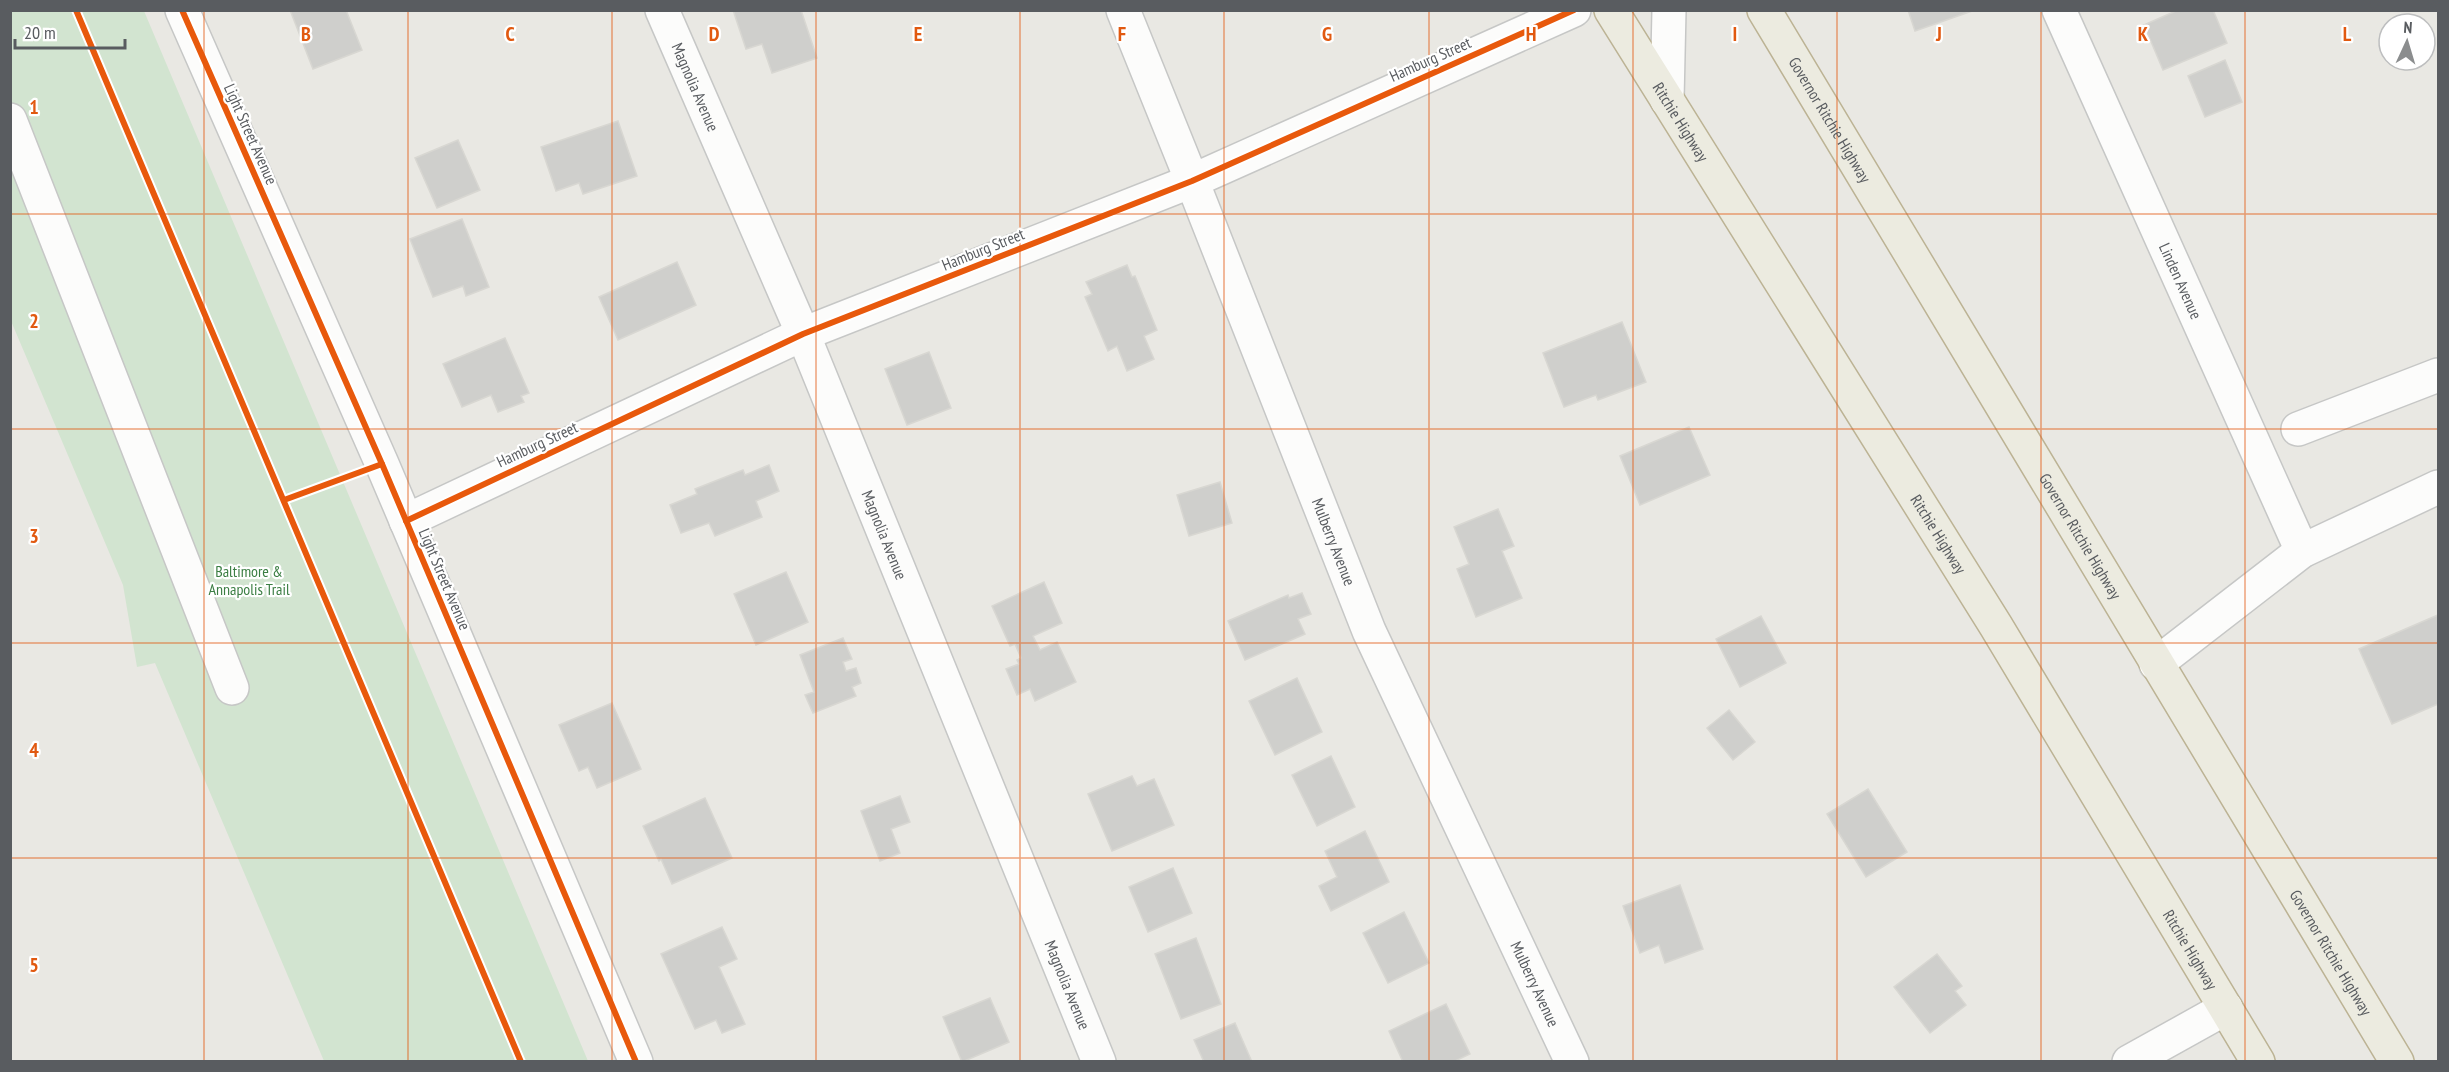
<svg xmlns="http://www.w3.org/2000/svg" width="2449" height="1072" font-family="'PT Sans Narrow',sans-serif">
	<rect width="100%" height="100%" fill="#e9e8e3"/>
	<polygon fill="#d2e4d0" points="10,11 144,11 588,1061 324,1061 155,663 137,667 123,585 11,321"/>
	<g fill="#cfcfcc" stroke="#d8d7d2" stroke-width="1.5">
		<polygon points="290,10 346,10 362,50 313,69"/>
		<polygon points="733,10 801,10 817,58 772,73 762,44 746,49"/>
		<polygon points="1908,10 1975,10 1915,31"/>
		<polygon points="2178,10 2213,10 2227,43 2163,70 2144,25"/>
		<polygon points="2225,60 2242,102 2205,117 2188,76"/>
		<polygon points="618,121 637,176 583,194 579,183 556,191 541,147"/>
		<polygon points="458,140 480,190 437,208 415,158"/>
		<polygon points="462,219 489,287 466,296 463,286 433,297 410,239"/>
		<polygon points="677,262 696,305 618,340 599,297"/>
		<polygon points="1127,265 1132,277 1135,276 1157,330 1144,336 1154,359 1127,371 1117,346 1108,351 1085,297 1092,294 1086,282"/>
		<polygon points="1622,322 1646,382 1598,400 1596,395 1564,407 1543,353"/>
		<polygon points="505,338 529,393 521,396 524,402 498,412 491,395 462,407 443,364"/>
		<polygon points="929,352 951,408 907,425 885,369"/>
		<polygon points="1689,427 1710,475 1640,505 1620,456"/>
		<polygon points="769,465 779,491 756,501 762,517 715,536 709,523 681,533 670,505 697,494 695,489 743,470 745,475"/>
		<polygon points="1220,482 1232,523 1189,536 1177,495"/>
		<polygon points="1498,509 1514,546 1502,551 1522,598 1476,617 1457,569 1469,564 1454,527"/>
		<polygon points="786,572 808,622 756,645 734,594"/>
		<polygon points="1044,582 1062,623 1033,636 1040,650 1057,642 1076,682 1035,701 1030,689 1017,695 1006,669 1019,664 1017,660 1021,658 1015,644 1010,646 992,606"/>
		<polygon points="1302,593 1311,614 1298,619 1305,634 1245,660 1228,621 1288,595 1289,598"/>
		<polygon points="2438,615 2438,704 2392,724 2359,649"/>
		<polygon points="1761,616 1786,663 1740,687 1716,639"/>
		<polygon points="843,638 852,659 843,662 846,671 856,668 861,683 852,687 856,696 813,713 805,695 814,692 800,655"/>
		<polygon points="1297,678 1322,732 1275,755 1249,701"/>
		<polygon points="612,703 641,769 597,788 588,767 579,771 559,725"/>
		<polygon points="1729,710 1755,742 1733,760 1707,728"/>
		<polygon points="1331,756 1355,807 1317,826 1292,775"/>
		<polygon points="1132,776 1137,786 1154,779 1174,825 1112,851 1088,794"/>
		<polygon points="1868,789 1907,852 1866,877 1827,814"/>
		<polygon points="900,796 910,822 891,829 900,853 880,861 861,811"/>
		<polygon points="705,798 732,858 672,884 661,859 659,861 643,826"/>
		<polygon points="1365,831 1389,882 1331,911 1319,886 1337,877 1325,851"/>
		<polygon points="1173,868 1192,913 1148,932 1129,887"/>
		<polygon points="1680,885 1703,949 1665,963 1659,945 1640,953 1623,906"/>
		<polygon points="1404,912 1429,963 1388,983 1363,933"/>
		<polygon points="722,927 737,959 719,967 745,1024 722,1033 716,1020 695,1029 661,954"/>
		<polygon points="1196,938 1221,1004 1181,1019 1155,954"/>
		<polygon points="1937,954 1962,986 1955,991 1966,1005 1930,1033 1894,987"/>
		<polygon points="990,998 1009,1042 962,1062 943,1017"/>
		<polygon points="1446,1004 1470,1054 1453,1062 1403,1062 1389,1031"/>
		<polygon points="1235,1023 1252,1062 1204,1062 1194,1040"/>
	</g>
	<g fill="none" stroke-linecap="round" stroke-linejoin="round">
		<defs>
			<g id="minor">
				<polyline points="182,10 382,464 636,1062"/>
				<path id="s1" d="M662 10 803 334 1099 1062"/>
				<path id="s2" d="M1123 10 1192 181 1369 631 1572 1062"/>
				<path id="s3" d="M2059 10 2302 551"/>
				<polyline points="1667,100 1669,10"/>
				<polyline points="10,120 232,688"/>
				<polyline points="2298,429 2438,375"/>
				<polyline points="406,521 803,334 1192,181 1574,10"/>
				<polyline points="2156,664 2302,551 2438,487"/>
				<polyline points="2129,1062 2226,1008"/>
			</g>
			<g id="highway">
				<path id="s4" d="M1611 10 1996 626 2258 1062"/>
				<path id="s5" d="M1764 10 2397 1062"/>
			</g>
		</defs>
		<use href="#minor" stroke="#c6c7c6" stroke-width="36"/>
		<use href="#highway" stroke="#bcb394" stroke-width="36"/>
		<use href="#minor" stroke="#fcfcfb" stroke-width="33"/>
		<use href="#highway" stroke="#ecebe0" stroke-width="33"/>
		<defs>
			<g id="cycleway">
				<polyline points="76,10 521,1062"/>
				<polyline points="182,10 382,464 636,1062"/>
				<polyline points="284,500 382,464"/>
				<polyline points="406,521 803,334 1192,181 1574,10"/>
			</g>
		</defs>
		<use href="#cycleway" stroke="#fff" stroke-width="10"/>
		<use href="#cycleway" stroke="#e8590c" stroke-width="6"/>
	</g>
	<path fill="none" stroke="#e15910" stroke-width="1.5" stroke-opacity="0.55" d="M204 10V1062M408 10V1062M612 10V1062M816 10V1062M1020 10V1062M1224 10V1062M1429 10V1062M1633 10V1062M1837 10V1062M2041 10V1062M2245 10V1062M10 214H2438M10 429H2438M10 643H2438M10 858H2438"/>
	<g text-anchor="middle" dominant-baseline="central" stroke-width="4.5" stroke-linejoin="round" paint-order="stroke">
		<g font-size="16" fill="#595c60" stroke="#fff">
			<text transform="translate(1430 59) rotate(-24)">Hamburg Street</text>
			<text stroke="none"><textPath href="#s1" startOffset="84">Magnolia Avenue</textPath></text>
			<text stroke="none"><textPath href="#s5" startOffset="128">Governor Ritchie Highway</textPath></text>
			<text stroke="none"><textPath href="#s4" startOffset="132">Ritchie Highway</textPath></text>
			<text transform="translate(251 134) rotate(66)">Light Street Avenue</text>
			<text transform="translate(983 249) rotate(-22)">Hamburg Street</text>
			<text stroke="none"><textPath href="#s3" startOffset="297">Linden Avenue</textPath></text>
			<text transform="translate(537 444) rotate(-25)">Hamburg Street</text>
			<text stroke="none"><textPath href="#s1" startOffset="570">Magnolia Avenue</textPath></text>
			<text stroke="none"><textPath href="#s4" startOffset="618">Ritchie Highway</textPath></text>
			<text stroke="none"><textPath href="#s5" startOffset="614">Governor Ritchie Highway</textPath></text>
			<text stroke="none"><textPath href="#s2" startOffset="572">Mulberry Avenue</textPath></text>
			<text transform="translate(445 579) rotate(67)">Light Street Avenue</text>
			<text stroke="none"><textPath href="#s4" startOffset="1104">Ritchie Highway</textPath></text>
			<text stroke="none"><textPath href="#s5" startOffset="1100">Governor Ritchie Highway</textPath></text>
			<text stroke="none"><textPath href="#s1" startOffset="1056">Magnolia Avenue</textPath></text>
			<text stroke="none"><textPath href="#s2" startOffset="1058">Mulberry Avenue</textPath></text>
		</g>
		<g font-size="16" fill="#3b7e43" stroke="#fff">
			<text x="249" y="571">Baltimore &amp;<tspan x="249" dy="18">Annapolis Trail</tspan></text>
		</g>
	</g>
	<g font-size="20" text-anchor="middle" font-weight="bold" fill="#e15910" stroke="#fff" stroke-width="4.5" stroke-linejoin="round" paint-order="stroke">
		<text x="306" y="41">B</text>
		<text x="510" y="41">C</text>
		<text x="714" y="41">D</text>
		<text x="918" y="41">E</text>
		<text x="1122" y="41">F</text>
		<text x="1327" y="41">G</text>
		<text x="1531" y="41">H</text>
		<text x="1735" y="41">I</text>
		<text x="1939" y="41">J</text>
		<text x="2143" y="41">K</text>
		<text x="2347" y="41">L</text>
		<text x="34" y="114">1</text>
		<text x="34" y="328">2</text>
		<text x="34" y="543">3</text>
		<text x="34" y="757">4</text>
		<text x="34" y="972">5</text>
	</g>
	<rect width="2449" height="1072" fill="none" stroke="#595c60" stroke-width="24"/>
	<g transform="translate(2407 42) rotate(4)"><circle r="28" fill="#ffffff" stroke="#bdbebf" stroke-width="1.5"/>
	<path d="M0-4.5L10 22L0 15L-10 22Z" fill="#8b8d8e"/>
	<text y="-9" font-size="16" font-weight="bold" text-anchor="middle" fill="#595c60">N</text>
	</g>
	<path d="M15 39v9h110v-9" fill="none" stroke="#595c60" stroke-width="3"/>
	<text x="24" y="39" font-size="18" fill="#595c60" stroke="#ffffff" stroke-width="4.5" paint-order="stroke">20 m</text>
</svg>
